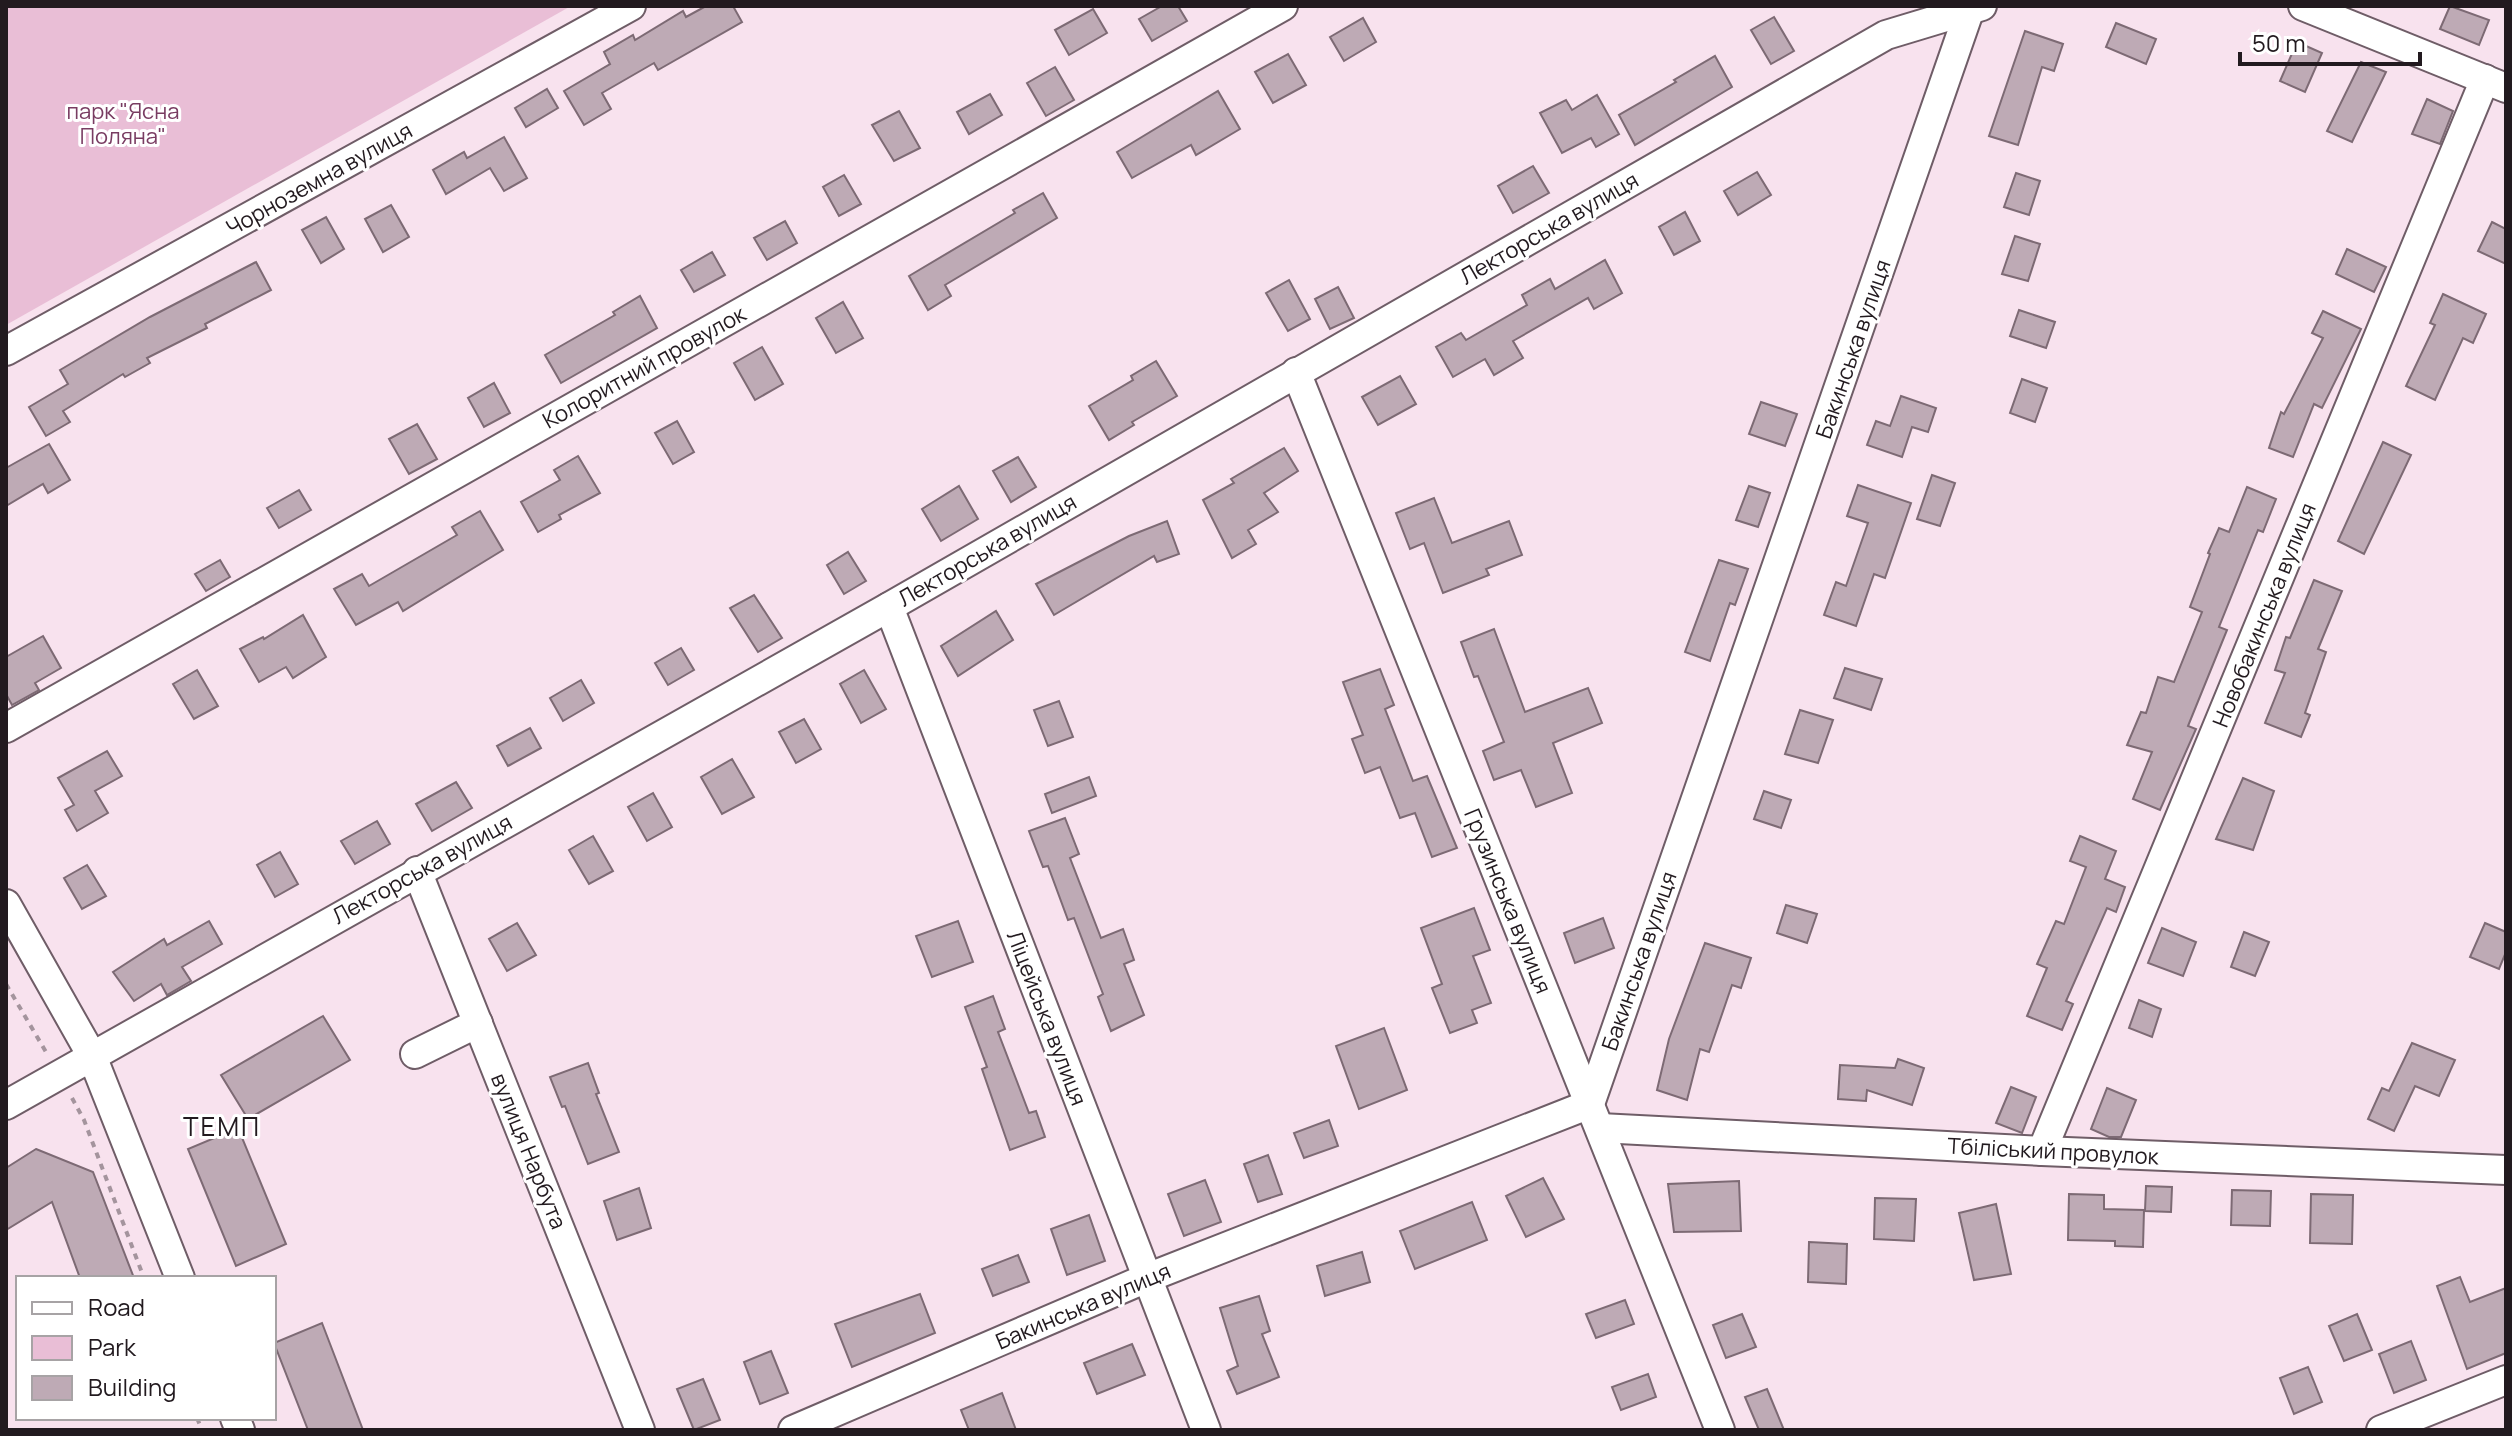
<svg xmlns="http://www.w3.org/2000/svg" width="2512" height="1436" font-family="Manrope,sans-serif">
	<rect width="100%" height="100%" fill="#f8e2ee"/>
	<polygon fill="#e9bed6" points="6,6 571,6 6,325"/>
	<g fill="#beaab5" stroke="#7d6a74" stroke-width="2">
		<polygon points="706,6 733,6 742,22 658,70 654,63 602,93 611,109 584,125 564,91 610,64 604,52 633,35 635,40 683,11 686,17"/>
		<polygon points="1162,6 1178,6 1187,21 1152,41 1139,19"/>
		<polygon points="2450,6 2489,20 2479,45 2440,29"/>
		<polygon points="1093,9 1107,33 1069,55 1055,30"/>
		<polygon points="1774,17 1794,51 1771,64 1751,30"/>
		<polygon points="1363,18 1376,42 1344,61 1330,37"/>
		<polygon points="2116,23 2156,39 2146,64 2106,47"/>
		<polygon points="2025,31 2063,44 2054,71 2042,67 2018,145 1989,136"/>
		<polygon points="2297,42 2322,53 2305,92 2280,81"/>
		<polygon points="1288,54 1306,85 1273,103 1255,72"/>
		<polygon points="1715,56 1732,87 1635,145 1619,115 1676,82 1674,80"/>
		<polygon points="2361,62 2386,72 2352,142 2327,131"/>
		<polygon points="1055,67 1074,100 1046,116 1027,83"/>
		<polygon points="547,89 558,108 526,127 515,108"/>
		<polygon points="1218,91 1240,129 1196,155 1191,145 1132,178 1117,152"/>
		<polygon points="990,94 1002,115 969,134 957,112"/>
		<polygon points="1597,95 1619,134 1596,147 1591,138 1562,153 1540,113 1566,100 1572,110"/>
		<polygon points="2427,99 2453,111 2440,144 2412,134"/>
		<polygon points="899,111 920,148 894,161 872,125"/>
		<polygon points="504,137 527,178 504,191 490,168 446,194 433,170 464,152 467,158"/>
		<polygon points="1533,166 1549,193 1513,213 1498,186"/>
		<polygon points="1757,172 1771,195 1738,215 1724,191"/>
		<polygon points="2016,173 2040,181 2029,215 2004,207"/>
		<polygon points="844,175 861,204 839,216 823,187"/>
		<polygon points="1043,193 1057,218 945,285 951,296 928,310 909,276 1015,213 1013,210"/>
		<polygon points="391,205 409,237 383,252 365,219"/>
		<polygon points="1685,212 1700,241 1674,255 1659,227"/>
		<polygon points="326,217 344,249 321,263 302,230"/>
		<polygon points="785,221 797,243 767,260 754,238"/>
		<polygon points="2492,222 2506,229 2506,264 2478,251"/>
		<polygon points="2015,236 2040,244 2028,281 2002,274"/>
		<polygon points="2347,249 2386,267 2374,292 2336,274"/>
		<polygon points="712,252 725,275 694,292 681,270"/>
		<polygon points="1605,260 1622,293 1594,309 1588,298 1513,341 1523,358 1494,375 1485,359 1453,377 1436,347 1461,333 1466,340 1527,305 1522,295 1550,279 1555,289"/>
		<polygon points="256,262 271,290 205,324 207,328 147,358 150,363 125,377 123,374 63,411 70,422 46,436 29,407 68,384 60,370 150,317"/>
		<polygon points="1289,280 1310,319 1288,331 1266,293"/>
		<polygon points="1338,287 1354,318 1330,329 1315,299"/>
		<polygon points="2443,294 2486,314 2473,343 2463,338 2435,400 2406,386 2435,325 2430,323"/>
		<polygon points="640,296 657,328 561,383 545,355 615,315 613,312"/>
		<polygon points="843,302 863,338 836,353 816,318"/>
		<polygon points="2019,310 2055,322 2046,348 2010,336"/>
		<polygon points="2323,311 2361,329 2322,408 2314,404 2293,457 2269,448 2281,412 2284,414 2323,338 2312,333"/>
		<polygon points="762,347 783,384 755,400 734,363"/>
		<polygon points="1156,361 1177,396 1132,422 1134,425 1109,440 1089,406 1133,380 1131,376"/>
		<polygon points="1400,376 1416,404 1378,425 1362,397"/>
		<polygon points="2022,379 2047,388 2035,422 2010,413"/>
		<polygon points="494,383 510,413 484,427 468,398"/>
		<polygon points="1901,396 1936,408 1928,432 1912,427 1902,457 1867,445 1876,421 1890,426"/>
		<polygon points="1761,402 1797,414 1785,446 1749,434"/>
		<polygon points="677,421 694,452 673,464 655,433"/>
		<polygon points="417,424 437,459 409,474 389,439"/>
		<polygon points="2383,442 2411,455 2364,554 2338,541"/>
		<polygon points="49,444 70,480 48,493 43,484 6,506 6,468"/>
		<polygon points="1284,448 1298,471 1264,493 1278,512 1248,530 1256,544 1232,558 1203,500 1234,483 1231,479"/>
		<polygon points="578,456 600,493 559,515 561,519 538,532 521,502 560,480 554,470"/>
		<polygon points="1018,457 1036,487 1011,502 993,471"/>
		<polygon points="1932,475 1955,483 1940,526 1917,519"/>
		<polygon points="1858,485 1911,503 1885,578 1874,574 1856,626 1824,615 1836,582 1846,586 1868,523 1847,516"/>
		<polygon points="959,486 978,519 941,541 922,509"/>
		<polygon points="1749,486 1770,493 1758,527 1736,520"/>
		<polygon points="2247,487 2276,499 2263,532 2258,530 2219,627 2227,630 2188,726 2196,729 2160,810 2133,799 2152,752 2127,745 2141,712 2146,713 2158,677 2174,682 2202,612 2190,607 2210,554 2208,553 2219,528 2229,532"/>
		<polygon points="299,490 311,510 279,528 267,508"/>
		<polygon points="1434,498 1452,543 1509,521 1522,555 1486,569 1489,575 1443,593 1424,543 1410,549 1396,513"/>
		<polygon points="480,511 503,550 403,611 398,602 356,625 334,589 362,574 369,586 457,535 452,527"/>
		<polygon points="1167,521 1179,554 1157,562 1154,556 1054,615 1036,584 1129,536"/>
		<polygon points="848,552 866,581 844,594 827,565"/>
		<polygon points="220,560 230,577 206,591 195,574"/>
		<polygon points="1719,560 1748,569 1735,605 1730,603 1710,661 1685,652"/>
		<polygon points="2314,580 2342,591 2318,649 2326,652 2305,713 2310,715 2301,737 2265,723 2285,673 2275,670 2286,637 2290,638"/>
		<polygon points="754,595 782,638 758,652 730,608"/>
		<polygon points="996,611 1013,640 958,676 941,646"/>
		<polygon points="303,615 326,657 293,678 286,667 259,682 240,649 263,637 264,639"/>
		<polygon points="1494,629 1525,712 1588,688 1602,723 1553,743 1572,793 1536,807 1521,770 1494,780 1483,751 1504,742 1478,676 1474,677 1461,642"/>
		<polygon points="43,636 61,668 35,683 39,690 12,705 6,694 6,657"/>
		<polygon points="681,648 694,670 668,685 655,663"/>
		<polygon points="1845,668 1882,679 1871,710 1834,698"/>
		<polygon points="1380,669 1394,705 1385,709 1413,781 1427,776 1457,848 1432,857 1415,813 1400,818 1380,767 1365,773 1352,739 1363,735 1343,682"/>
		<polygon points="197,670 218,706 194,719 173,684"/>
		<polygon points="864,670 886,709 861,723 840,684"/>
		<polygon points="581,680 594,703 563,721 550,698"/>
		<polygon points="1059,701 1073,737 1048,746 1034,710"/>
		<polygon points="1800,710 1833,720 1818,763 1785,754"/>
		<polygon points="804,719 821,749 796,763 779,732"/>
		<polygon points="530,728 541,748 508,766 497,746"/>
		<polygon points="107,751 122,776 95,791 108,813 77,831 65,810 74,805 58,778"/>
		<polygon points="732,759 754,797 722,814 701,777"/>
		<polygon points="1089,777 1096,796 1052,813 1045,794"/>
		<polygon points="2243,778 2274,791 2253,850 2216,839"/>
		<polygon points="456,782 472,808 432,831 416,804"/>
		<polygon points="1764,791 1791,800 1781,828 1754,819"/>
		<polygon points="653,793 672,827 647,841 628,807"/>
		<polygon points="1065,818 1079,854 1070,858 1101,938 1123,929 1134,960 1124,964 1144,1015 1111,1031 1098,997 1103,994 1074,918 1068,920 1048,866 1043,867 1029,831"/>
		<polygon points="377,821 390,844 355,864 341,841"/>
		<polygon points="593,836 613,871 589,884 569,850"/>
		<polygon points="2080,836 2116,851 2105,879 2125,887 2116,912 2107,908 2066,1001 2073,1004 2062,1030 2027,1016 2047,968 2037,964 2056,921 2064,924 2086,867 2070,861"/>
		<polygon points="280,852 298,884 275,897 257,865"/>
		<polygon points="87,865 106,896 82,909 64,878"/>
		<polygon points="1786,905 1817,914 1807,943 1777,933"/>
		<polygon points="1474,908 1490,950 1473,956 1491,1003 1472,1010 1477,1023 1450,1033 1432,988 1442,984 1421,928"/>
		<polygon points="1603,918 1614,948 1575,963 1564,933"/>
		<polygon points="209,921 222,944 182,967 191,981 167,995 161,984 134,1001 113,972 164,939 167,945"/>
		<polygon points="958,921 973,962 932,977 916,936"/>
		<polygon points="517,923 536,955 507,971 489,939"/>
		<polygon points="2485,923 2506,932 2506,952 2499,969 2470,957"/>
		<polygon points="2162,928 2196,942 2183,976 2148,963"/>
		<polygon points="2244,932 2269,942 2255,976 2231,967"/>
		<polygon points="1705,943 1751,958 1741,988 1732,985 1709,1052 1700,1049 1687,1100 1657,1090 1669,1039"/>
		<polygon points="993,996 1005,1029 998,1032 1029,1113 1036,1111 1045,1137 1010,1150 982,1069 987,1067 965,1007"/>
		<polygon points="2139,1000 2161,1009 2152,1037 2129,1028"/>
		<polygon points="323,1016 350,1060 248,1119 221,1075"/>
		<polygon points="1384,1028 1407,1090 1359,1109 1336,1046"/>
		<polygon points="2412,1043 2455,1060 2439,1096 2415,1086 2394,1131 2368,1119 2382,1088 2389,1091"/>
		<polygon points="1898,1059 1924,1068 1912,1105 1867,1090 1866,1101 1838,1099 1840,1065 1895,1068"/>
		<polygon points="588,1063 599,1093 596,1094 619,1152 588,1164 565,1106 562,1107 550,1077"/>
		<polygon points="2011,1087 2036,1097 2022,1133 1996,1123"/>
		<polygon points="2107,1088 2136,1100 2121,1137 2109,1137 2091,1129"/>
		<polygon points="1329,1120 1338,1146 1304,1158 1294,1133"/>
		<polygon points="238,1128 286,1244 236,1266 188,1149"/>
		<polygon points="36,1149 93,1172 134,1278 80,1278 52,1202 6,1230 6,1168"/>
		<polygon points="1268,1155 1282,1194 1258,1202 1244,1164"/>
		<polygon points="1543,1178 1564,1219 1526,1237 1506,1196"/>
		<polygon points="1205,1180 1221,1222 1184,1236 1168,1194"/>
		<polygon points="1739,1181 1741,1231 1674,1232 1668,1184"/>
		<polygon points="2146,1186 2172,1187 2171,1212 2145,1211"/>
		<polygon points="639,1188 651,1228 617,1240 604,1201"/>
		<polygon points="2232,1190 2271,1191 2270,1226 2231,1225"/>
		<polygon points="2069,1194 2104,1195 2104,1209 2144,1210 2143,1247 2115,1246 2115,1241 2068,1240"/>
		<polygon points="2311,1194 2353,1195 2352,1244 2310,1243"/>
		<polygon points="1875,1198 1916,1199 1914,1241 1874,1239"/>
		<polygon points="1472,1202 1487,1240 1415,1269 1400,1231"/>
		<polygon points="1996,1204 2011,1274 1974,1280 1959,1213"/>
		<polygon points="1089,1215 1105,1261 1067,1275 1051,1229"/>
		<polygon points="1809,1242 1847,1244 1846,1284 1808,1282"/>
		<polygon points="1362,1252 1370,1282 1325,1296 1317,1266"/>
		<polygon points="1018,1255 1029,1282 993,1296 982,1269"/>
		<polygon points="2460,1277 2470,1302 2506,1288 2506,1353 2467,1369 2437,1286"/>
		<polygon points="920,1294 935,1333 852,1367 835,1324"/>
		<polygon points="1259,1296 1270,1331 1262,1334 1279,1377 1237,1394 1227,1371 1238,1366 1220,1308"/>
		<polygon points="1625,1300 1634,1324 1596,1338 1586,1314"/>
		<polygon points="1742,1314 1756,1347 1726,1358 1713,1325"/>
		<polygon points="2357,1314 2372,1350 2344,1361 2329,1326"/>
		<polygon points="322,1323 363,1430 308,1430 274,1343"/>
		<polygon points="2411,1341 2426,1380 2394,1393 2379,1354"/>
		<polygon points="1132,1344 1145,1375 1097,1394 1084,1363"/>
		<polygon points="771,1351 788,1393 760,1404 744,1362"/>
		<polygon points="2308,1367 2322,1402 2294,1414 2280,1378"/>
		<polygon points="1648,1374 1656,1397 1621,1410 1612,1387"/>
		<polygon points="703,1379 720,1420 694,1430 677,1389"/>
		<polygon points="1767,1389 1784,1430 1759,1430 1745,1397"/>
		<polygon points="1002,1393 1016,1430 969,1430 961,1410"/>
	</g>
	<g fill="none" stroke-linecap="round" stroke-linejoin="round">
		<defs>
			<g id="minor">
				<polyline points="2303,6 2506,88"/>
				<polyline points="6,351 631,6"/>
				<polyline points="1296,372 1720,1430"/>
				<polyline points="889,607 1206,1430"/>
				<polyline points="6,728 1283,6"/>
				<polyline points="417,871 640,1430"/>
				<polyline points="6,904 92,1056 180,1278"/>
				<polyline points="415,1054 478,1023"/>
				<polyline points="6,1105 889,607 1886,35 1982,6"/>
				<polyline points="1600,1128 2042,1151 2506,1170"/>
				<polyline points="2042,1151 2485,79"/>
				<polyline points="235,1418 240,1430"/>
				<polyline points="793,1430 1147,1278 1590,1104 1971,6"/>
				<polyline points="2381,1430 2506,1380"/>
			</g>
		</defs>
		<use href="#minor" stroke="#6f5d67" stroke-width="32"/>
		<g stroke="#a4949d" stroke-width="4" stroke-dasharray="6 6" stroke-linecap="butt">
			<polyline points="6,984 46,1052"/>
			<polyline points="72,1098 84,1120 144,1278"/>
			<polyline points="197,1418 202,1430"/>
		</g>
		<use href="#minor" stroke="#fff" stroke-width="28"/>
	</g>
	<g text-anchor="middle" dominant-baseline="central" stroke-width="6" stroke-linejoin="round" paint-order="stroke">
		<g font-size="22" fill="#793c62" stroke="#fff">
			<text x="123" y="111">парк "Ясна<tspan x="123" dy="25">Поляна"</tspan></text>
		</g>
		<g font-size="22" fill="#221a1f" stroke="#fff">
			<text transform="translate(319 179) rotate(-29)">Чорноземна вулиця</text>
			<text transform="translate(1549 228) rotate(-30)">Лекторська вулиця</text>
			<text transform="translate(1853 349) rotate(-71)">Бакинська вулиця</text>
			<text transform="translate(644 367) rotate(-29)">Колоритний провулок</text>
			<text transform="translate(987 550) rotate(-30)">Лекторська вулиця</text>
			<text transform="translate(2264 615) rotate(-68)">Новобакинська вулиця</text>
			<text transform="translate(422 869) rotate(-29)">Лекторська вулиця</text>
			<text transform="translate(1508 901) rotate(68)">Грузинська вулиця</text>
			<text transform="translate(1639 961) rotate(-71)">Бакинська вулиця</text>
			<text transform="translate(1047 1018) rotate(69)">Ліцейська вулиця</text>
			<text transform="translate(529 1151) rotate(68)">вулиця Нарбута</text>
			<text transform="translate(2053 1151) rotate(3)">Тбіліський провулок</text>
			<text transform="translate(1083 1306) rotate(-23)">Бакинська вулиця</text>
		</g>
		<g font-size="26" letter-spacing="2" fill="#221a1f" stroke="#fff">
			<text x="222" y="1126">ТЕМП</text>
		</g>
	</g>
	<rect width="2512" height="1436" fill="none" stroke="#221a1f" stroke-width="16"/>
	<rect x="16" y="1276" width="260" height="144" fill="#ffffff" stroke="#a7a3a5" stroke-width="2"/>
	<rect x="32" y="1302" width="40" height="12" fill="#ffffff" stroke="#a7a3a5" stroke-width="2"/>
	<text x="88" y="1316" font-size="24" fill="#221a1f">Road</text>
	<rect x="32" y="1336" width="40" height="24" fill="#e9bed6" stroke="#a7a3a5" stroke-width="2"/>
	<text x="88" y="1356" font-size="24" fill="#221a1f">Park</text>
	<rect x="32" y="1376" width="40" height="24" fill="#beaab5" stroke="#a7a3a5" stroke-width="2"/>
	<text x="88" y="1396" font-size="24" fill="#221a1f">Building</text>
	<path d="M2240 52v12h180v-12" fill="none" stroke="#221a1f" stroke-width="4"/>
	<text x="2252" y="52" font-size="24" fill="#221a1f" stroke="#ffffff" stroke-width="6" paint-order="stroke">50 m</text>
</svg>
